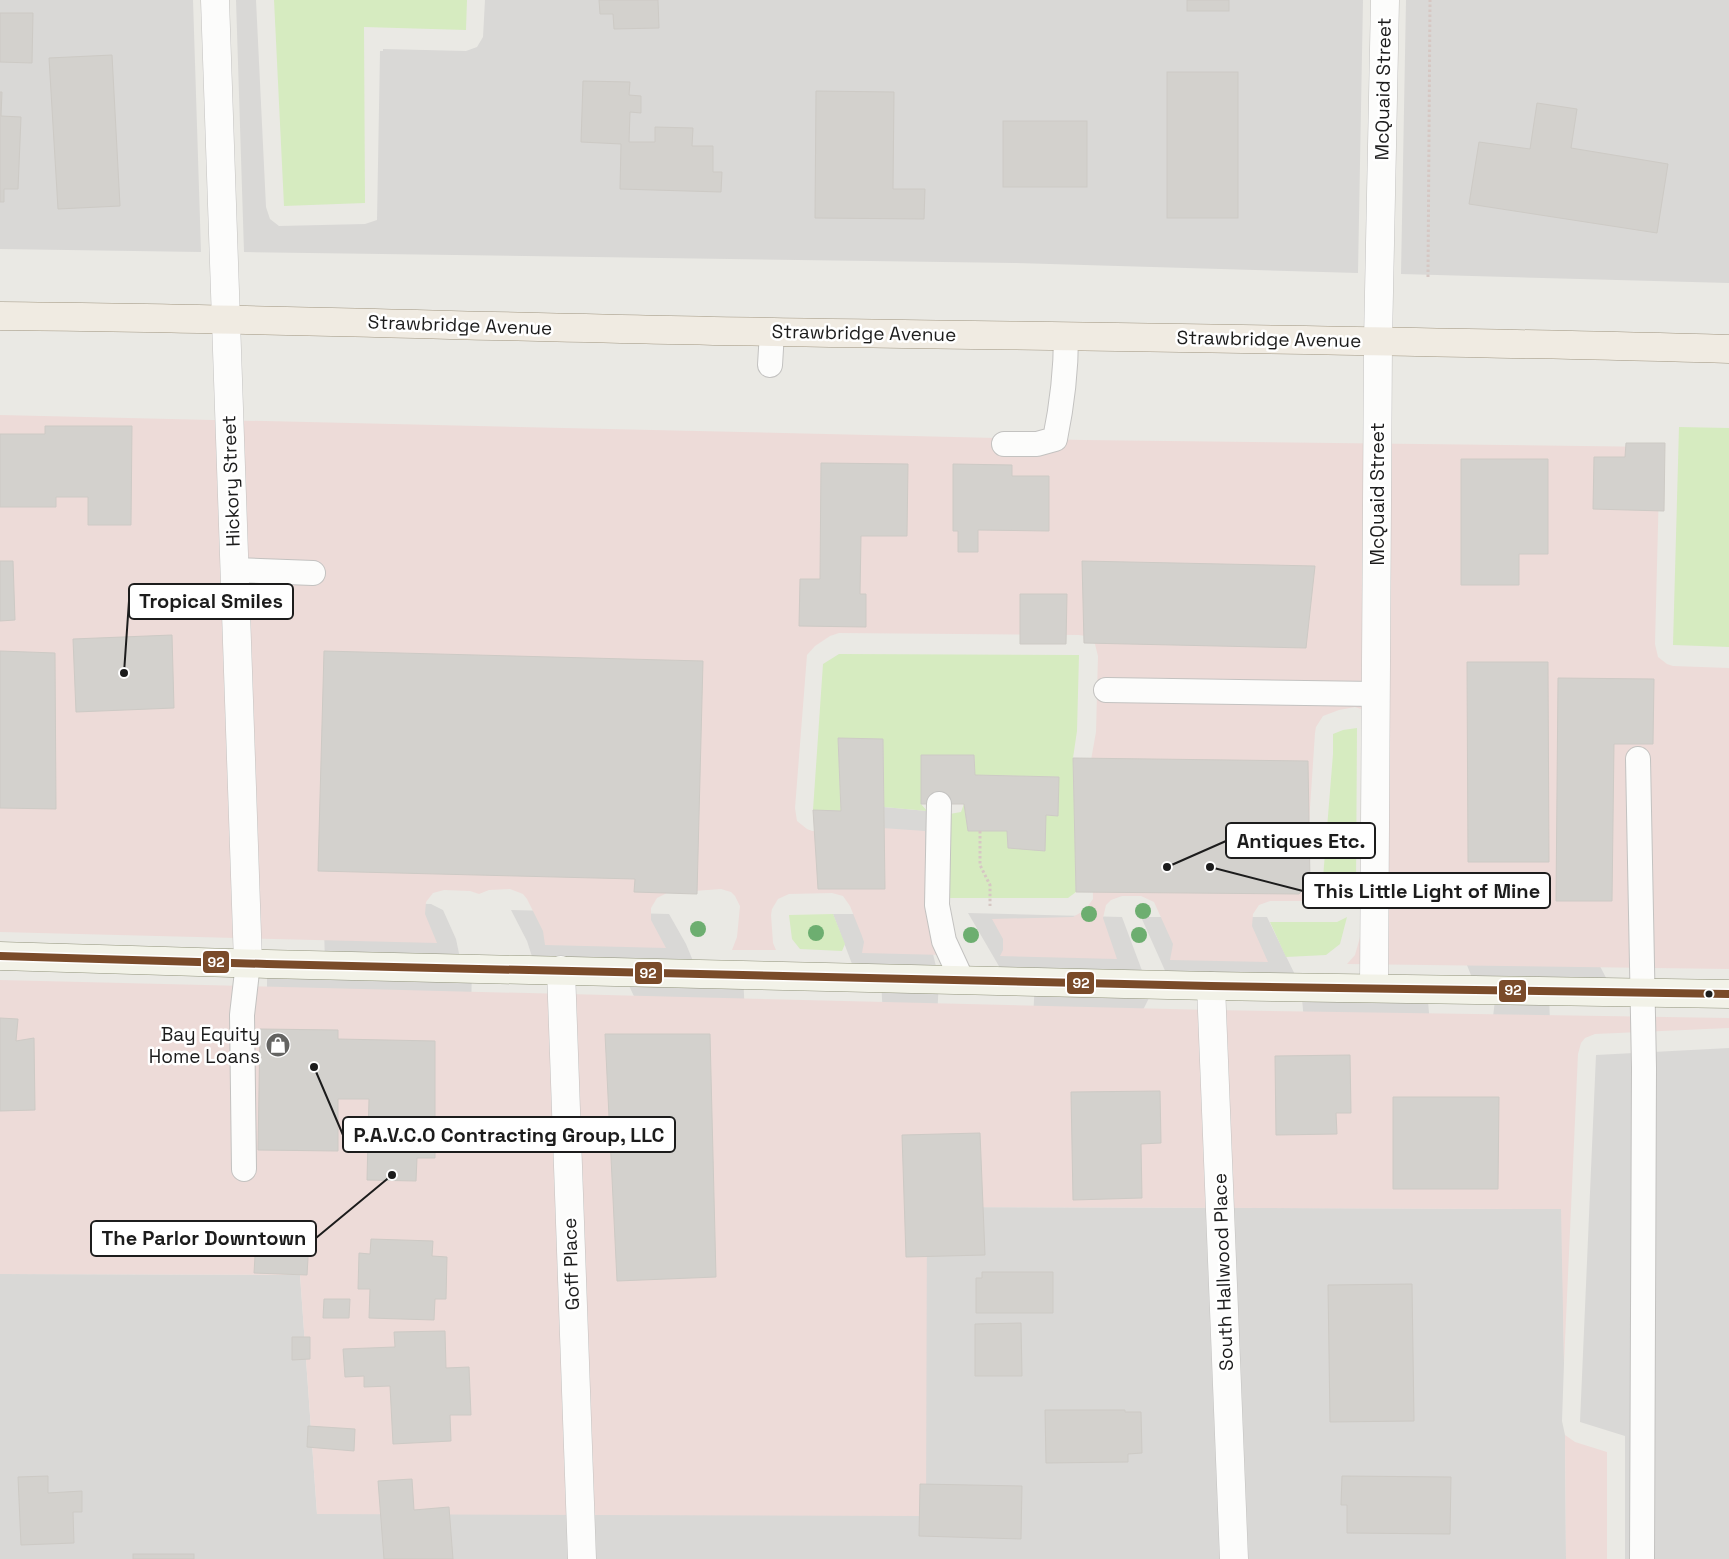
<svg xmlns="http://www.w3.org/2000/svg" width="1729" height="1559" font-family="'Space Grotesk',sans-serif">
	<rect width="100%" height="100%" fill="#eae9e4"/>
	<g fill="#d9d8d6">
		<polygon points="0,0 193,0 201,252 0,249"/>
		<polygon points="236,0 256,0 266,207 270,219 279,226 365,224 377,220 380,51 383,51 383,49 466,51 477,47 483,37 485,0 1363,0 1358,273 1015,263 244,252"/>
		<polygon points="1406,0 1729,0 1729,283 1401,274"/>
		<polygon points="884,807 927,811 925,889 885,889"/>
		<polygon points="322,902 431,904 443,910 456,939 462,968 472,968 471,1011 267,1007 267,964 325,965 324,926"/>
		<polygon points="511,910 669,914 686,944 698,973 743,974 745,1016 641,1011 622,971 536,969 527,941"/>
		<polygon points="923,912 939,979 937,1019 883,1018 881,978 857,977 833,914 893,914"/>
		<polygon points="968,913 1122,917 1147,984 1156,984 1144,1008 1135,1020 1033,1019 1035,981 1007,980"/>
		<polygon points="1141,917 1267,917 1301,987 1427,989 1430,1025 1304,1021 1301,988 1171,984"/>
		<polygon points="1450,923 1580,928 1614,993 1549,992 1550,1025 1492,1026 1496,991 1477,990"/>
		<polygon points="1729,1048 1729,1559 1625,1559 1625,1436 1580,1422 1596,1055"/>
		<polygon points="927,1207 1562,1209 1564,1363 1562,1421 1565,1435 1566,1559 0,1559 0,1274 300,1275 317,1514"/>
	</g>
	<g fill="#eddbd8">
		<polygon points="0,415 1084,440 1660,447 1655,644 1658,657 1667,664 1673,666 1729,668 1729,969 1347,964 1355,955 1364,923 1367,711 1355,707 1339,710 1323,716 1316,727 1315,733 1305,883 1313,894 1329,901 1270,901 1259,905 1253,914 1252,926 1268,962 1170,960 1173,944 1154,902 1141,896 1122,896 1111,900 1106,905 1103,918 1117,959 1000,956 1003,950 1003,939 992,919 1073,917 1085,910 1093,899 1091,760 1096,732 1098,656 1095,644 1085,636 1079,635 839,633 830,636 815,646 807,655 795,808 797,821 807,829 812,831 840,832 882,828 925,831 926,892 944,955 862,953 864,942 862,936 850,906 843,896 832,893 789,894 778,899 772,909 771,915 773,943 776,950 732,950 737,937 740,906 735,896 731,892 721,889 667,893 657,898 651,908 651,920 666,948 545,945 543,931 527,899 523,894 510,889 489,890 479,894 470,891 444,890 433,893 426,902 425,914 437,943 0,932"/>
		<polygon points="0,980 1211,1010 1729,1018 1729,1028 1595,1034 1585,1038 1581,1043 1578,1054 1564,1363 1561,1209 927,1207 926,1516 317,1514 300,1275 0,1274"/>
		<polygon points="1565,1435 1575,1442 1607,1452 1607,1559 1566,1559"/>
	</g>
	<g fill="#d6ebc0">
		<polygon points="274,0 467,0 466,30 364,27 365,203 284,206"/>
		<polygon points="1679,427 1729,428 1729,647 1673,645"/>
		<polygon points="839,654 1079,655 1077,731 1073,758 1076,892 1068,898 945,898 944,815 961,812 964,804 968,831 1007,831 1008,848 1046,815 1058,816 1059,777 975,775 974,755 922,755 921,804 927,811 884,807 883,739 838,738 841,811 813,810 823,664"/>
		<polygon points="1357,728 1356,889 1323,878 1333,754 1333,734 1343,730"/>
		<polygon points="833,914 845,944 842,951 800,949 792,939 789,915"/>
		<polygon points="1347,917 1340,944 1326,955 1286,957 1270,922 1337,922"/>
	</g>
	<g fill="#d3d1cd" stroke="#cdcac5">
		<polygon points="599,0 658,0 659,28 614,29 613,14 600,14"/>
		<rect x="1187" y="0" width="42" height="11"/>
		<polygon points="0,13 33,13 32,63 0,62"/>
		<polygon points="112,55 120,206 58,209 49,58"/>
		<rect x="1167" y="72" width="71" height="146"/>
		<polygon points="583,81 630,82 629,95 641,96 641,113 630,112 629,142 655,142 655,127 693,128 692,146 713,146 713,172 722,172 721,192 620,189 621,144 581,142"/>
		<polygon points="816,91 894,92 893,189 925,189 924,219 815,218"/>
		<polygon points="0,92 2,92 1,116 21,117 18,189 4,189 4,202 0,202"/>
		<polygon points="1537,103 1577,109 1571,148 1668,164 1657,233 1469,204 1479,142 1530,149"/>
		<rect x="1003" y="121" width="84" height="66"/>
		<polygon points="45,426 132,426 131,525 88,525 88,497 56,497 56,507 0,507 0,434 45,434"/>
		<polygon points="1626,443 1665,443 1664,511 1593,509 1594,457 1625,457"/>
		<polygon points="1461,459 1548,459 1548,554 1519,554 1519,585 1461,585"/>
		<polygon points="821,463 908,464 907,536 861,536 860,594 866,594 866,627 799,626 800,579 820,579"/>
		<polygon points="953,464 1012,465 1012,476 1049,476 1049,531 978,530 978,552 958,552 958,531 953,531"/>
		<polygon points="0,561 13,561 15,620 0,621"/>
		<polygon points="1082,561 1315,566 1306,648 1084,643"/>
		<polygon points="1020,594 1067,594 1066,644 1020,644"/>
		<polygon points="172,635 174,708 76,712 73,639"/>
		<polygon points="0,651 55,653 56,809 0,808"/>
		<polygon points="324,651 703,661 697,894 634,892 635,879 318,871"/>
		<polygon points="1467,662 1548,662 1549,862 1468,862"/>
		<polygon points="1558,678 1654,679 1653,744 1614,744 1612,901 1556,901"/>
		<polygon points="838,738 883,739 885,889 818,889 813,810 841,811"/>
		<polygon points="921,755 974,755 975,775 1059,777 1058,816 1046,815 1045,851 1008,848 1007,831 968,831 964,804 921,804"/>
		<polygon points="1073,758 1308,761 1310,883 1299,894 1076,892"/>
		<polygon points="0,1018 18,1019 16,1041 34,1038 35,1110 0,1111"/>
		<polygon points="260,1029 338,1030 338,1039 435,1041 435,1158 417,1158 416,1181 367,1180 369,1099 338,1099 338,1151 258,1150"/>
		<polygon points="605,1034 710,1034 716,1277 617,1281"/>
		<polygon points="1350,1055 1351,1113 1336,1113 1337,1134 1276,1135 1275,1056"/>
		<polygon points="1160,1091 1161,1143 1141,1144 1142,1198 1073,1200 1071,1092"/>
		<polygon points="1393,1097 1499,1097 1498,1189 1393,1189"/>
		<polygon points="980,1133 985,1255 906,1257 902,1135"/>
		<polygon points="257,1223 310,1225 307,1275 254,1273"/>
		<polygon points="371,1239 433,1241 432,1256 447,1257 446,1299 435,1299 434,1320 369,1318 370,1289 358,1289 359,1253 370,1254"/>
		<polygon points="982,1272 1053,1272 1053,1313 976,1313 976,1278 982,1278"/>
		<polygon points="1412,1284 1414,1421 1330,1422 1328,1285"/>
		<polygon points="324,1299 350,1299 349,1318 323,1318"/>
		<polygon points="1021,1323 1022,1376 975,1376 975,1324"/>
		<polygon points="445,1331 446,1368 469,1367 471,1415 450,1415 451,1441 393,1444 390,1386 364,1387 364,1376 345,1377 343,1349 395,1347 394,1332"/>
		<polygon points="292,1337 310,1337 310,1359 292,1360"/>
		<polygon points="1045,1410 1125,1410 1125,1412 1141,1412 1142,1453 1128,1454 1128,1462 1046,1463"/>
		<polygon points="308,1426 355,1429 354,1451 307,1447"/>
		<polygon points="48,1476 48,1493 82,1491 82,1512 73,1512 74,1543 21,1545 18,1477"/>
		<polygon points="1342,1476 1451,1477 1450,1534 1347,1533 1347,1505 1341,1505"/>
		<polygon points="412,1479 414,1510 449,1507 453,1559 384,1559 378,1481"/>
		<polygon points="920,1484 1022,1486 1021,1539 919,1536"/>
		<rect x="133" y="1554" width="61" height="5"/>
	</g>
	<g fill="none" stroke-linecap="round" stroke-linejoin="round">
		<defs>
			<g id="lane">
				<polyline points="770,365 772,332"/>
				<path d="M1004 444H1037L1055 439C1062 405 1066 372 1066 336"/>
				<polyline points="234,570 313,573"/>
				<polyline points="1106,690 1376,694"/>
				<polyline points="1638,759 1644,1068 1642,1559"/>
				<polyline points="939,804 937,905 944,941 962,980"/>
				<polyline points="244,1169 242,1015 248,963"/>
			</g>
			<g id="street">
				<polyline points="215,0 248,963"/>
				<polyline points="561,970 582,1559"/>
				<polyline points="1211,986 1234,1559"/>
				<polyline points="1374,988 1378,341 1385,0"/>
			</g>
			<polyline id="secondary" points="0,956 267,964 1211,986 1729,994"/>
			<path id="primary" d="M0 316C258 318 515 328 773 332 1092 337 1410 340 1729 349"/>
		</defs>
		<use href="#lane" stroke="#c3c2c0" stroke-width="26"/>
		<use href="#street" stroke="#c3c2c0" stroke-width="29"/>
		<use href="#secondary" stroke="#92947c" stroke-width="29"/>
		<use href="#primary" stroke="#a09681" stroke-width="29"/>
		<g stroke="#d6c7c3" stroke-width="3" stroke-dasharray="2.5 2.5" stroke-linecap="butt">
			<polyline points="1428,277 1430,0"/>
			<polyline points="980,831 980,865 990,885 990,906"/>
		</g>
		<use href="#lane" stroke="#fcfcfb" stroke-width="24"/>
		<use href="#street" stroke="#fcfcfb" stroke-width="28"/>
		<use href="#secondary" stroke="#f2f2e8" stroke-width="28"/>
		<use href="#primary" stroke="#f0ebe2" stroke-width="28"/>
		<defs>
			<polyline id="bus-1" points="0,956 267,964 1211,986 1729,994"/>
		</defs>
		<use href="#bus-1" stroke="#fff" stroke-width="11"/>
		<use href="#bus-1" stroke="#7a4b2a" stroke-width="8"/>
	</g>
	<g fill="#6dae70">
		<circle cx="1143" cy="911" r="8"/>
		<circle cx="1089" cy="914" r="8"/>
		<circle cx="698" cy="929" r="8"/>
		<circle cx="816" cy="933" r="8"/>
		<circle cx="971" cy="935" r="8"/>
		<circle cx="1139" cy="935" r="8"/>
	</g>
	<defs>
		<symbol id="shop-disc" viewBox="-11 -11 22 22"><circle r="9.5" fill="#646462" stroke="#fff"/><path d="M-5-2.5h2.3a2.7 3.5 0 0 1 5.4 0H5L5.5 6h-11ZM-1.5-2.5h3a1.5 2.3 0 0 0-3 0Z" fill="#fff"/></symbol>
	</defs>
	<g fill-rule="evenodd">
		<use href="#shop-disc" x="264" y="1031" width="28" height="28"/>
	</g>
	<circle fill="#1c1c1c" stroke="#fff" stroke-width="2" cx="1709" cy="994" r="4.5"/>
	<g text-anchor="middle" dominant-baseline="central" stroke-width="5" stroke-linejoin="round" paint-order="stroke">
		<g font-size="19" fill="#1c1c1c" stroke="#fff">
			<text transform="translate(1383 89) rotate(-89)">McQuaid Street</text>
			<text transform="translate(460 325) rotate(2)">Strawbridge Avenue</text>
			<text transform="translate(864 333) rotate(1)">Strawbridge Avenue</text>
			<text transform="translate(1269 339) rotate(1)">Strawbridge Avenue</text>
			<text transform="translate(231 481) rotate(-92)">Hickory Street</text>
			<text transform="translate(1377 494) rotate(-90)">McQuaid Street</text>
			<text transform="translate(571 1264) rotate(-92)">Goff Place</text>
			<text transform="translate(1223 1272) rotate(-92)">South Hallwood Place</text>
		</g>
		<g font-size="19" fill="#1c1c1c" stroke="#fff" text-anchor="end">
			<text x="260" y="1034">Bay Equity<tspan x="260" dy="22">Home Loans</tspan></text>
		</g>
	</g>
	<path fill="none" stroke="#1c1c1c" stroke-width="2" d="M124 673L129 601M1167 867L1226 841M1210 867L1303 891M314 1067L343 1135M392 1175L316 1238"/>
	<g fill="#1c1c1c" stroke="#fff" stroke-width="2">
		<circle cx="124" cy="673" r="5"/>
		<circle cx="1167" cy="867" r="5"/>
		<circle cx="1210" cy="867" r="5"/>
		<circle cx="314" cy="1067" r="5"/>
		<circle cx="392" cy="1175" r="5"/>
	</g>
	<g fill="#fff" stroke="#1c1c1c" stroke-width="2">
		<rect x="129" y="584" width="164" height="35" rx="5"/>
		<rect x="1226" y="823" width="149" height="35" rx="5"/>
		<rect x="1303" y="873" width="247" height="35" rx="5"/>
		<rect x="343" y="1117" width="332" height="35" rx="5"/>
		<rect x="91" y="1221" width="225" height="35" rx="5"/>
	</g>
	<g font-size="20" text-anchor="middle" font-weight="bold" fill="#1c1c1c">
		<text x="211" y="608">Tropical Smiles</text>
		<text x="1301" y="848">Antiques Etc.</text>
		<text x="1427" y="898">This Little Light of Mine</text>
		<text x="509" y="1142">P.A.V.C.O Contracting Group, LLC</text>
		<text x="204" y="1245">The Parlor Downtown</text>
	</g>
	<g stroke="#fff" stroke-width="2">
		<rect x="202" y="950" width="28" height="24" rx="5" fill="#7a4b2a"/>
		<rect x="634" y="961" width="29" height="24" rx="5" fill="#7a4b2a"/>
		<rect x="1066" y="971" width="29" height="24" rx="5" fill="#7a4b2a"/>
		<rect x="1498" y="979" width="29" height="24" rx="5" fill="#7a4b2a"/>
	</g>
	<g font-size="14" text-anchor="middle" font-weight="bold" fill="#fff">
		<text x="216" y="967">92</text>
		<text x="648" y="978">92</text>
		<text x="1081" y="988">92</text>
		<text x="1513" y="995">92</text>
	</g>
</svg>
